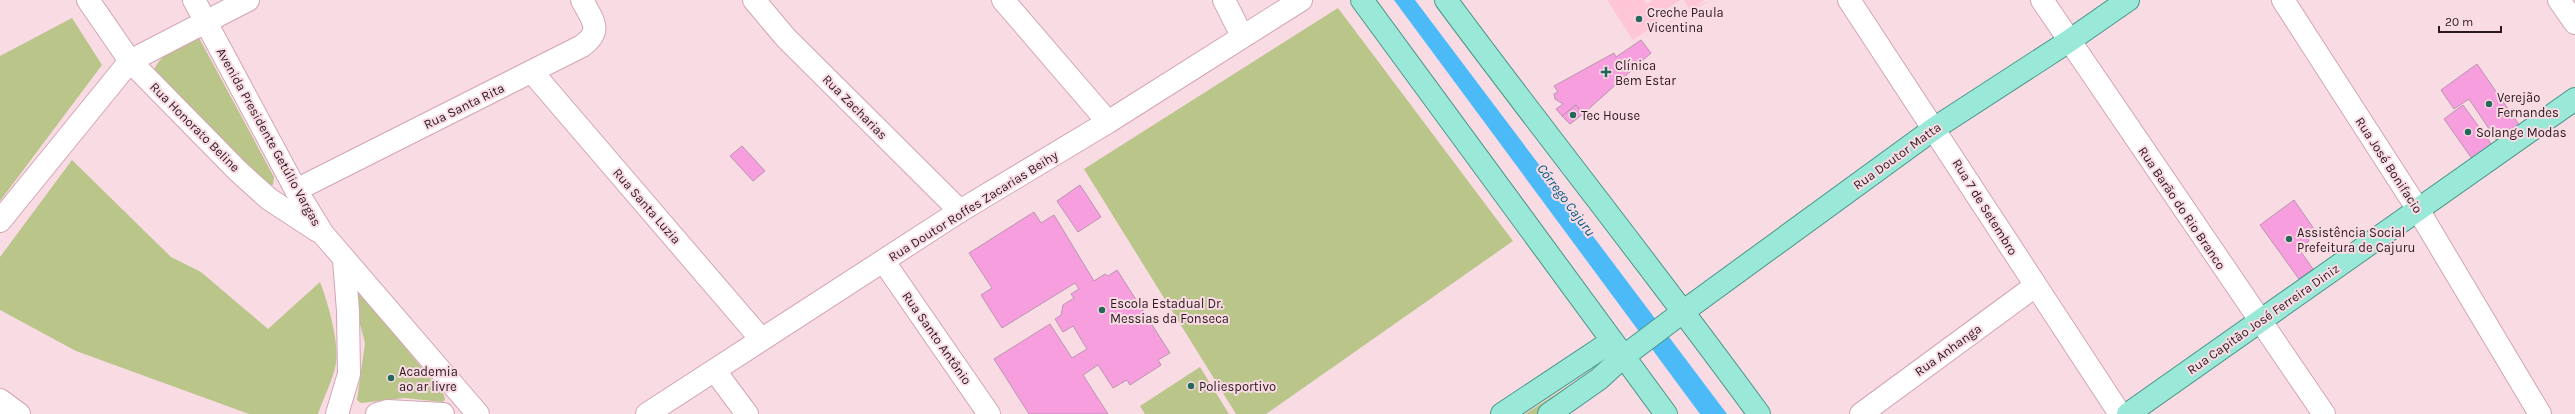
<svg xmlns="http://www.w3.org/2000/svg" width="2575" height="414" font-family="Karla,sans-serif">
	<rect width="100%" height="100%" fill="#f9dbe4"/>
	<g fill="#ffc6d8">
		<polygon points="1607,0 1644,0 1647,4 1653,0 1680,0 1657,16 1660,22 1633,40"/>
		<polygon points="1684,0 1704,0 1696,6 1712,0 1633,42 1690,10"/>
	</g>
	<g fill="#bac58a">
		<polygon points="1338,8 1513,241 1266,414 1236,414 1084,169"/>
		<polygon points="72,18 102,65 0,201 0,56"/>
		<path d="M198 36 274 177 273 185 263 184 153 73C158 54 182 45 198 36Z"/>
		<path d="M72 160 171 257 201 272 268 329 320 282C328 303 341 346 335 368 331 384 323 399 318 414H249L76 351 0 310V257Z"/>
		<polygon points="357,292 361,293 444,395 445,400 442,402 404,398 361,403 357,400 365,343 353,298"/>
		<polygon points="1200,367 1229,414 1145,414 1140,406"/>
		<polygon points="1593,370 1595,373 1540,414 1525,414"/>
	</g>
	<polygon fill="#4dbaf8" points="1394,0 1415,0 1727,414 1700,414"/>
	<g fill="#f79edf" stroke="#ba94af">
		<polygon points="1641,40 1651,53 1583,114 1576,105 1562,116 1556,109 1563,104 1555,99 1554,94 1558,92 1554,86 1614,53 1616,57"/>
		<polygon points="2477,64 2522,129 2500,145 2469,99 2454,109 2441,90"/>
		<polygon points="1576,105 1583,114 1570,124 1562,116"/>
		<polygon points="2463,105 2492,145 2473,160 2444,119"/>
		<polygon points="742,146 765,171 753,181 730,156"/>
		<polygon points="1080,185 1101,217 1078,232 1057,201"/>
		<polygon points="2294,200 2314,229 2306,236 2309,241 2299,249 2313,269 2299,279 2260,225"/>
		<polygon points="1034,212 1041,223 1054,215 1094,281 1105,274 1108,276 1117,270 1170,353 1158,360 1161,365 1130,385 1127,380 1113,388 1098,365 1083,375 1108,414 1029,414 994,359 1050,324 1072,358 1087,349 1073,326 1063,332 1055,319 1061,315 1063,305 1074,298 1071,294 1079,289 1075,283 1002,328 981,295 992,288 969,253"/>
	</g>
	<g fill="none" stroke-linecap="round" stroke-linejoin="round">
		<defs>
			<g id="minor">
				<polyline points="88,0 130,61 238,171 269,199 318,231"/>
				<polyline points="194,0 296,190 323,234 478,414"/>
				<polyline points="754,0 786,38 960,211"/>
				<polyline points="1003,0 1108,122"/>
				<polyline points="1224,0 1242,36"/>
				<polyline points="1849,0 2120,414"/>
				<polyline points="2042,0 2324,414"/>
				<polyline points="2283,0 2417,208 2540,414"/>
				<polyline points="2559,0 2575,23"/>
				<polyline points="532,72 761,339"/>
				<path d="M296 190 582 46C604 30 592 20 582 0"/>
				<polyline points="0,221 130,61 248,0"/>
				<polyline points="884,262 989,414"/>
				<polyline points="715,371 747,414"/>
				<polyline points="0,400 19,414"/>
				<polyline points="337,414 349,374 348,311 344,260"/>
				<polyline points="377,414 387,411 443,414"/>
				<polyline points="647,414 960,211 1108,122 1301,0"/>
				<polyline points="1861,414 2035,286"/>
			</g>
			<g id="major">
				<polyline points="1362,0 1666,414"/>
				<path d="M1446 0C1549 139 1657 274 1759 414"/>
				<polyline points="1502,414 1612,341"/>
				<polyline points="1549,414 1599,379 1623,357 1684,311 1935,128 2069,41 2128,0"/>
				<path d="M2128 414C2278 310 2425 203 2575 99"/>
			</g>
		</defs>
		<use href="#minor" stroke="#d3a5b4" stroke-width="24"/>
		<use href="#major" stroke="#489687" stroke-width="24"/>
		<use href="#minor" stroke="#fff" stroke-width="22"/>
		<use href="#major" stroke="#9ae8d8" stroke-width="22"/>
	</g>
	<g fill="#23685a" stroke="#f9dbe4" stroke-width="1.5">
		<circle cx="1639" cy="19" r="4"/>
		<path d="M1604 66h4v4h4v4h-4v4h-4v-4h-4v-4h4z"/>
		<circle cx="2489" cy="104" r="4"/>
		<circle cx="1573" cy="115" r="4"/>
		<circle cx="2468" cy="132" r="4"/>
		<circle cx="2289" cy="239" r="4"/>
		<circle cx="1102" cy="310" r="4"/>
		<circle cx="391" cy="378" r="4"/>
		<circle cx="1191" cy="386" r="4"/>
	</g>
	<g text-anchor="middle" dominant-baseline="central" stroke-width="4" stroke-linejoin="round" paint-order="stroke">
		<g font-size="13" fill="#2c1a20" stroke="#f9dbe4" text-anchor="start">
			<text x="1647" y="12">Creche Paula<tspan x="1647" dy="15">Vicentina</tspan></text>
			<text x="1615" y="65">Clínica<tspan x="1615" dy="15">Bem Estar</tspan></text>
			<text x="2497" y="97">Verejão<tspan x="2497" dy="15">Fernandes</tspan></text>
			<text x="1581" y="115">Tec House</text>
			<text x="2476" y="132">Solange Modas</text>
			<text x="2297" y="232">Assistência Social<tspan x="2297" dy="15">Prefeitura de Cajuru</tspan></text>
			<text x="1110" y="303">Escola Estadual Dr.<tspan x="1110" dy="15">Messias da Fonseca</tspan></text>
			<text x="399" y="371">Academia<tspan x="399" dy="15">ao ar livre</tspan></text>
			<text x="1199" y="386">Poliesportivo</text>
		</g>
		<g font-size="13" fill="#2c1a20" stroke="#f9dbe4">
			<text transform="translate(464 106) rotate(-26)">Rua Santa Rita</text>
			<text transform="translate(855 107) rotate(45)">Rua Zacharias</text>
			<text transform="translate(195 127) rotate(45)">Rua Honorato Beline</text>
			<text transform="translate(269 137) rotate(61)">Avenida Presidente Getúlio Vargas</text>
			<text transform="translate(1897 156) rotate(-36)">Rua Doutor Matta</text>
			<text transform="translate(2389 165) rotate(57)">Rua José Bonifacio</text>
			<text transform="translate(647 206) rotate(49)">Rua Santa Luzia</text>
			<text transform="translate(973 206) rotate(-32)">Rua Doutor Roffes Zacarias Beihy</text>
			<text transform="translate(1985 207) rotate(58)">Rua 7 de Setembro</text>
			<text transform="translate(2182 208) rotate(56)">Rua Barão do Rio Branco</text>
			<text transform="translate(2263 319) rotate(-35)">Rua Capitão José Ferreira Diniz</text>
			<text transform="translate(937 338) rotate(55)">Rua Santo Antônio</text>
			<text transform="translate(1948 350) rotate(-36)">Rua Anhanga</text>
		</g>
		<g font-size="14" font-style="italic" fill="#005b83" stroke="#f9dbe4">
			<text transform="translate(1566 200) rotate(53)">Córrego Cajuru</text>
		</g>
	</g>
	<path d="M2439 26v6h62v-6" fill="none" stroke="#2c1a20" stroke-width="2"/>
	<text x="2445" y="26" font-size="12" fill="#2c1a20" stroke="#f9dbe4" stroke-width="3" paint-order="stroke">20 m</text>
</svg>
